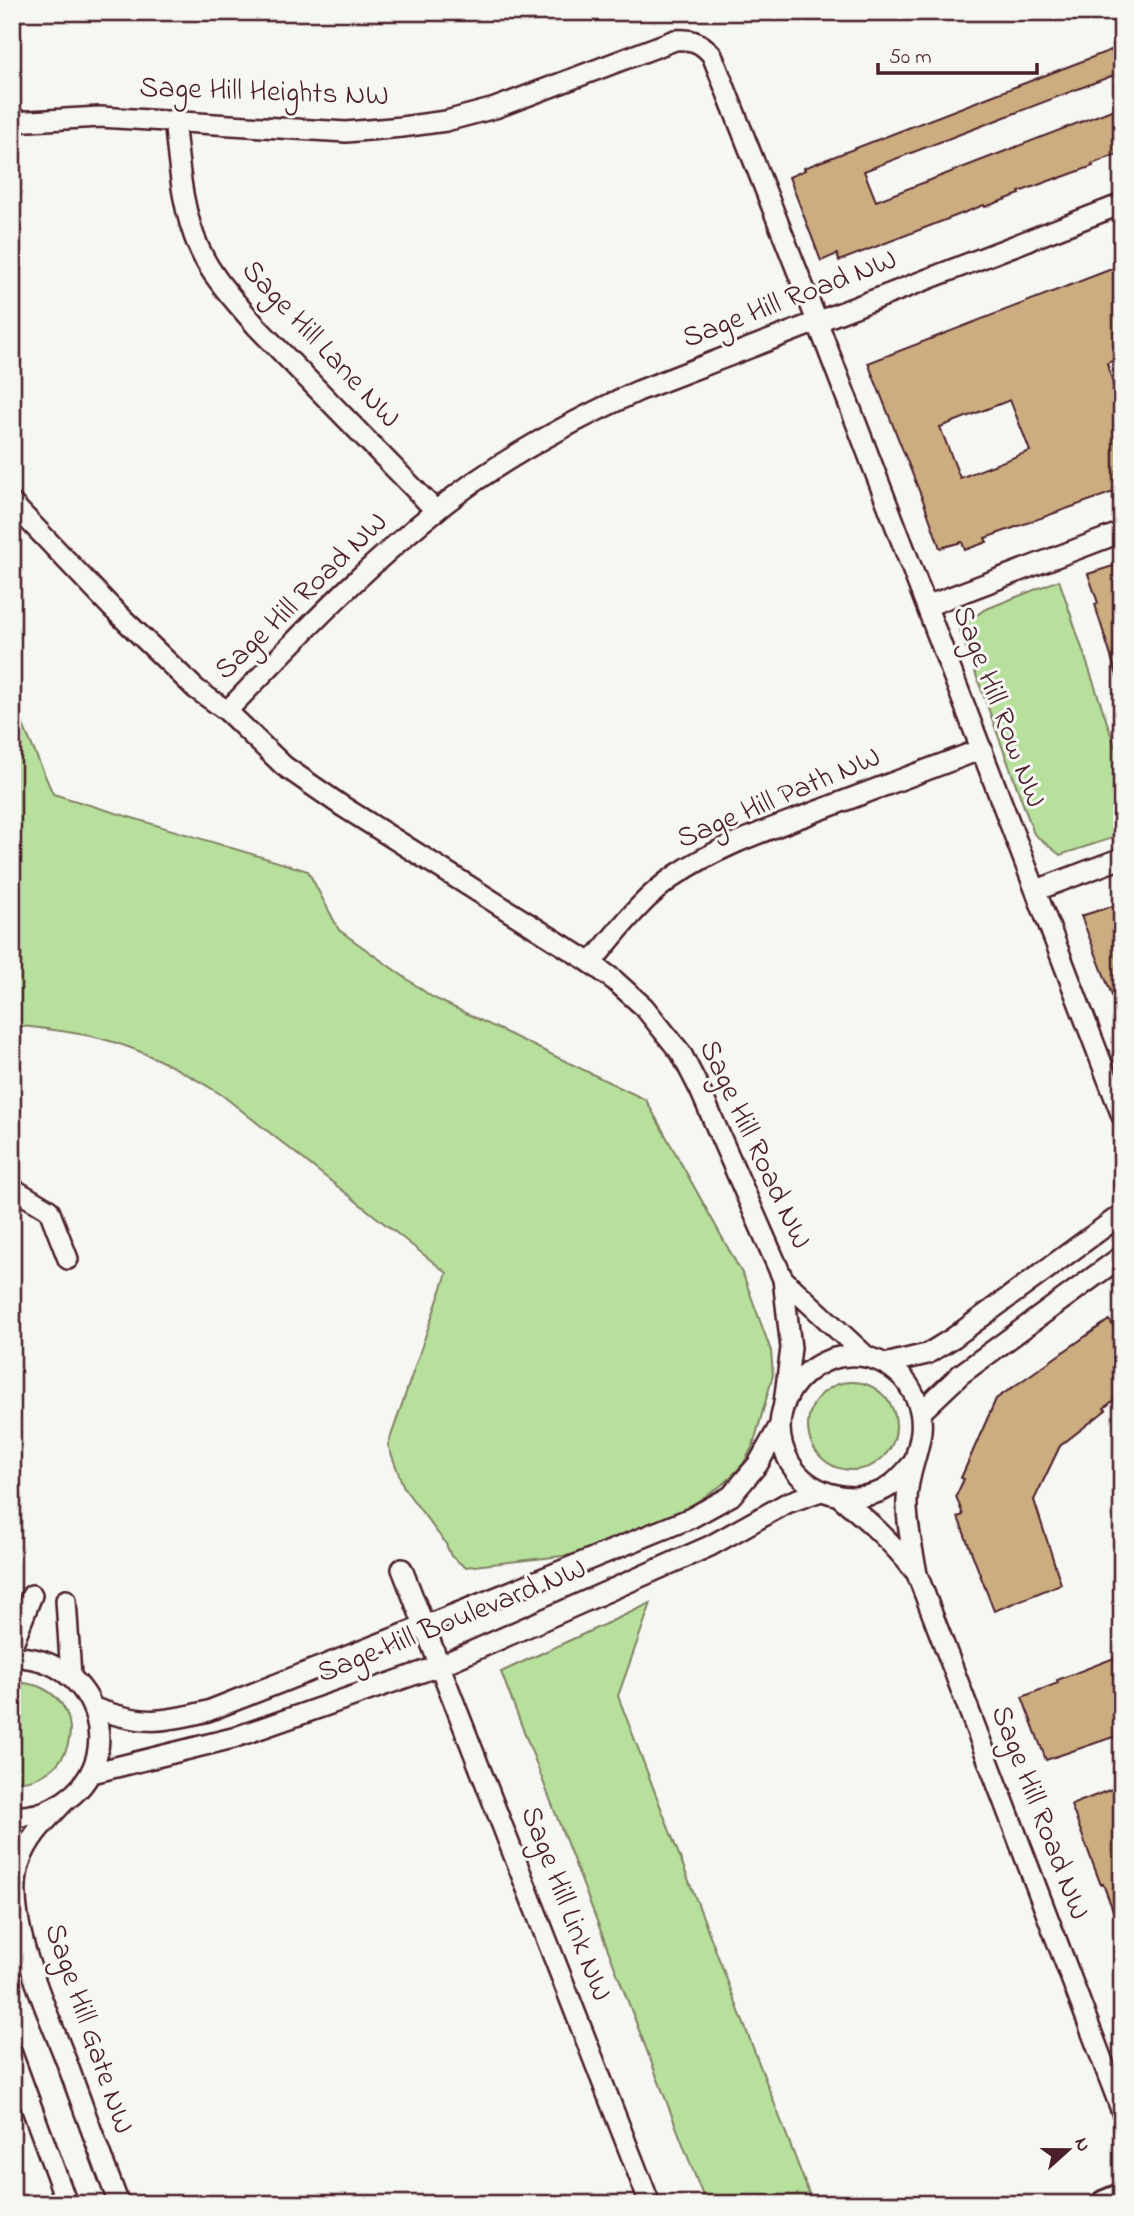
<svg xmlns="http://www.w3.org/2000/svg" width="1134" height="2216" font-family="'Indie Flower',sans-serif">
	<rect width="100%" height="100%" fill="#f6f6f2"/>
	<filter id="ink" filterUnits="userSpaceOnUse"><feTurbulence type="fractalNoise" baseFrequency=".0143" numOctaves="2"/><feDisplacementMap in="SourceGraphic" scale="14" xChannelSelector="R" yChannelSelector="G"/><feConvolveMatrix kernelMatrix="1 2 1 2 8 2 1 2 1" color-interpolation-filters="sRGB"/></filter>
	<g filter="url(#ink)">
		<g fill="#b7e09c" stroke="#808064" stroke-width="2">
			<polygon points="1059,580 1122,767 1122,835 1060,855 1034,834 959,628 984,610"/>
			<path d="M12 714 23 725 53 794 308 871 339 930 432 997 646 1100 744 1277 771 1351 773 1375 753 1446 743 1464 726 1482 691 1506 664 1520 580 1554 465 1567 451 1556 446 1544 404 1488 388 1445 447 1273 222 1095C184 1071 143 1049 99 1038 70 1031 41 1028 12 1025Z"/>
			<circle cx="852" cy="1426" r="44"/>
			<polygon points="651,1603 618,1696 813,2204 706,2204 501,1672"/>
			<path d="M24 1683C29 1684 36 1685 40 1687 92 1710 72 1785 12 1781V1684Z"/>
		</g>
		<g fill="#cbad80" stroke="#4a1f2b" stroke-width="2" fill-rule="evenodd">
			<polygon points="1111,50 1113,54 1122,50 1122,72 864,171 876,201 1122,106 1122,152 1092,164 1093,166 1057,179 1057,178 1019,192 1020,194 985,207 984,205 839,261 837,254 821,261 789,177 805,170 804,168"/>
			<path d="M1122 265V357L1107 363 1122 415V471L1116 472 1122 489 985 538 987 542 965 550 962 542 940 548 924 503 868 363ZM1010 400 1030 451 960 478 940 427Z"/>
			<polygon points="1122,563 1122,679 1118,679 1098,615 1095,604 1098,603 1088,574"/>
			<polygon points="1122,903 1122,1016 1120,1016 1081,916"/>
			<polygon points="1109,1320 1122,1338 1122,1393 1104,1408 1106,1410 1060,1446 1034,1500 1061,1584 994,1611 958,1517 963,1515 956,1496 964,1479 961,1478 996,1399"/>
			<polygon points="1122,1655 1122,1734 1046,1760 1022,1697 1058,1683 1057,1680"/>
			<polygon points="1122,1785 1122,1929 1120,1929 1103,1884 1101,1885 1071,1805"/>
		</g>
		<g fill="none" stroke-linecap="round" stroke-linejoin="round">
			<defs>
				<g id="street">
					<path d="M174 120C179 163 181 208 199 248 212 278 236 302 257 327L436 511"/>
					<path d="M12 122 100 117 346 132 402 127 446 121 495 108 675 40C692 39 701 42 712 55L817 321 1122 1116"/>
					<polyline points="12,503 112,608 196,689 227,711 284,766 342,806 591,963 614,980 644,1007 681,1053 700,1090 783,1279 791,1348 784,1403"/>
					<polyline points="927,606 1122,532"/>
					<path d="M227 711C305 630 383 547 474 482 526 446 581 417 638 391L1122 204"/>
					<polyline points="1037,890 1122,858"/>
					<path d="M591 963C617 932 642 898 676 875 717 847 765 831 812 813 869 792 925 770 982 749"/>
					<polyline points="12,1188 49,1210 68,1259"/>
					<polyline points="783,1279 867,1357"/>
					<polyline points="885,1364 927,1354 953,1338 1122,1214"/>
					<polyline points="921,1412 961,1374 1122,1256"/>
					<path d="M911 1465C902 1476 892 1487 879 1492 847 1504 808 1493 790 1463 750 1393 840 1320 900 1375 908 1382 913 1392 917 1401 931 1436 907 1465 907 1500 906 1524 913 1550 917 1574L1122 2112"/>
					<path d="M840 1497C867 1520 892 1542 914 1570"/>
					<polyline points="402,1569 650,2204"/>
					<polyline points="66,1600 71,1676"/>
					<polyline points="12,1646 32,1595"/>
					<path d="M12 1657C100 1655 133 1768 54 1807 41 1814 27 1817 12 1816"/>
					<path d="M94 1708C142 1725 160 1723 208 1711L465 1610 691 1518 731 1496 758 1464 780 1425"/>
					<polyline points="92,1773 233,1738 439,1666 710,1546 787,1503 821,1491"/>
					<path d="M64 1802C45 1822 29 1836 20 1862 2 1917 47 2010 67 2063 84 2110 101 2157 119 2204"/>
					<polyline points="12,2054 67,2204"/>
				</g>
				<polyline id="secondary" points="1105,2204 1122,2197"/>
			</defs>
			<use href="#street" stroke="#4a1f2b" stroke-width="24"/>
			<use href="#secondary" stroke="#4a1f2b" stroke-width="32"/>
			<use href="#street" stroke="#f6f6f2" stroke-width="19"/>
			<use href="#secondary" stroke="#f6f6f2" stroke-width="26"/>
		</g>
	</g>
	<g text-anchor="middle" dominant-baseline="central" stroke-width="6" stroke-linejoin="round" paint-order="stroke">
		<g font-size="30" fill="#4a1f2b" stroke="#f6f6f2">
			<text transform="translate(264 93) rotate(2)">Sage Hill Heights NW</text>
			<text transform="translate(790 300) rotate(-21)">Sage Hill Road NW</text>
			<text transform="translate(320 345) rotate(47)">Sage Hill Lane NW</text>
			<text transform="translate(302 597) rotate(-44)">Sage Hill Road NW</text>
			<text transform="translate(998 707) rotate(69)">Sage Hill Row NW</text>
			<text transform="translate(779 799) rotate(-23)">Sage Hill Path NW</text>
			<text transform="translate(754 1145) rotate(65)">Sage Hill Road NW</text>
			<text transform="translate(452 1622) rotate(-22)">Sage Hill Boulevard NW</text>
			<text transform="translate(1039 1813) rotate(69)">Sage Hill Road NW</text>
			<text transform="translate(565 1904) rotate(69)">Sage Hill Link NW</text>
			<text transform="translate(88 2029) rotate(71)">Sage Hill Gate NW</text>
		</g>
	</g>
	<rect width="1134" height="2216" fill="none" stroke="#f6f6f2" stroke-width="42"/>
	<rect x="21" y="21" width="1092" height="2174" fill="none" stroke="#4a1f2b" stroke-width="2.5" filter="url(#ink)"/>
	<g transform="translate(1068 2150) rotate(69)" stroke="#f6f6f2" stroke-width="5" paint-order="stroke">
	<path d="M0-5L12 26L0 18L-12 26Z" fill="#4a1f2b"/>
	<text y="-10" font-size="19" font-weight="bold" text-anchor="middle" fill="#4a1f2b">N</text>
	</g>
	<path d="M878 63v10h159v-10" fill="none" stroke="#4a1f2b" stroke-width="3.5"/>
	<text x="889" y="63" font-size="21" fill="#4a1f2b" stroke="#f6f6f2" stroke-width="5" paint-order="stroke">50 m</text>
</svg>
